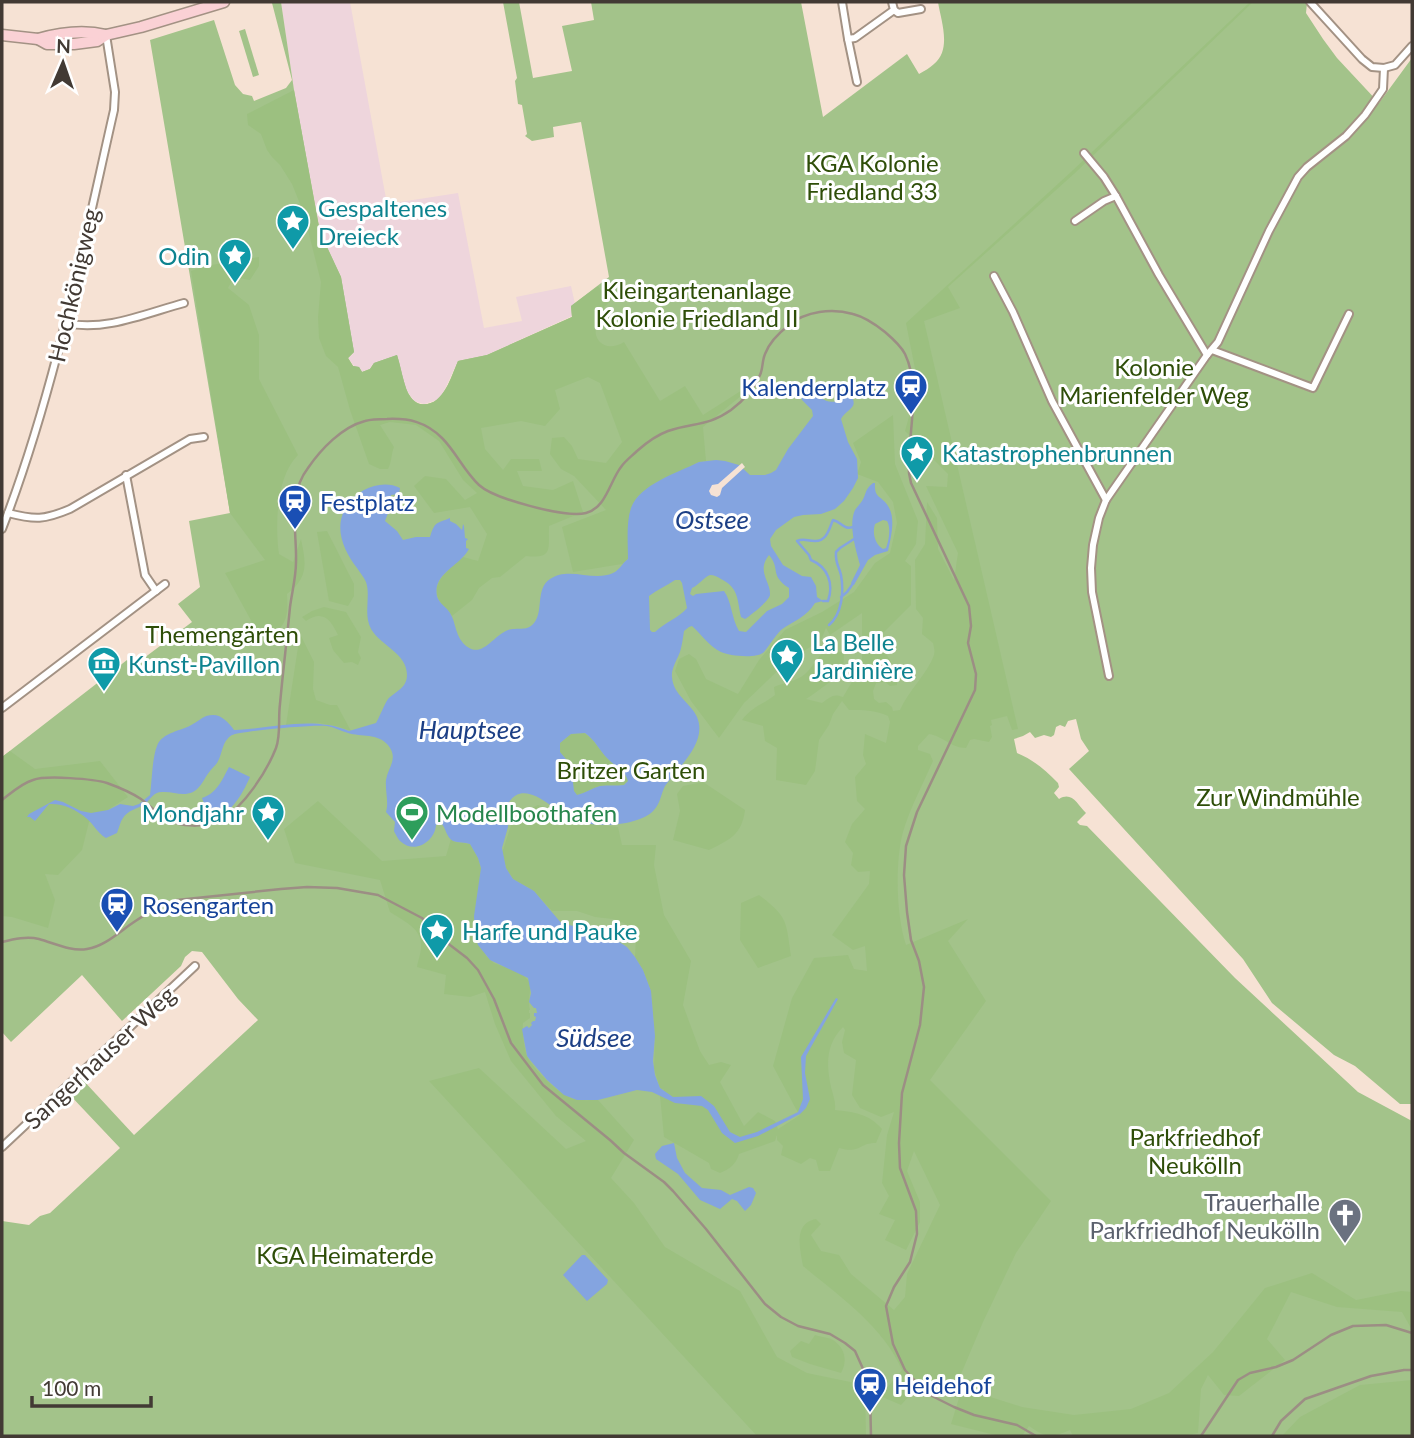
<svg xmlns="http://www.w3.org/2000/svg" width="1414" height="1438" font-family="Lato,sans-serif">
	<rect width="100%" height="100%" fill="#f6e2d4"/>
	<polygon fill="#eed5dc" points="281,2 350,2 387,204 458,193 484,328 522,321 516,297 571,286 575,304 571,306 572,316 487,355 458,361 442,395 437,400 424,404 414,401 407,391 372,365 370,369 361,372 360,369 354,366 348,358 353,354 341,277 320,232 294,90"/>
	<g fill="#a3c38a">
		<path d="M277 2H281L294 90 320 232 341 277 354 352 348 358 353 366 359 367 362 372 370 369 374 363 397 355C401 367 403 382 408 393 411 398 414 402 420 404 443 408 451 377 458 361L487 355 572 317 571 306 609 277 581 122 553 127 554 137 532 141 525 136 527 134 522 105 518 104 515 81 517 78 503 2H519L533 78 572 71 562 26 594 20 591 2H801L823 117 907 54 919 74C924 71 930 68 934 64 952 49 941 21 938 2H1305L1307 3 1306 13 1323 39 1337 58 1379 103 1412 58V1104H1400L1355 1066 1334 1055 1272 1003 1243 959 1069 769 1089 751 1081 739 1076 719 1068 721 1065 727 1060 725 1056 727 1054 735 1051 737 1044 735 1035 738 1030 732 1023 736 1014 739 1017 753C1034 760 1045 770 1058 783L1059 787 1054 793 1059 799C1072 791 1077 804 1086 813L1077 822 1080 825 1087 826 1235 978 1358 1092 1412 1121V1436H2V1221L29 1225 40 1216 50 1213 120 1148 68 1093 82 1079 134 1135 258 1020 238 999 202 952 192 951 185 957 181 966 122 1021 82 975 11 1042 2 1032V757L127 660 132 667 192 622 178 604 200 587 189 521 230 513 150 40 214 20 235 85 243 94 252 96 254 101 286 88 292 80 272 3Z"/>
		<polygon points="245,29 259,75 253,77 239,31"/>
	</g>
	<g fill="#9cc080">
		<path d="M1250 2H1253L1075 173 948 287 960 308 924 321 1018 729 1012 730 1007 716 991 720 992 725 990 726 992 737 989 742 974 739 970 740 966 748C951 748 943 736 929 734L918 746V750L930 754 933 761C923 784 910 808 903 832 895 862 896 915 906 945L968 919 948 941 986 1001 930 1080 1051 1201 1016 1253 983 1322 956 1386 1022 1407 1074 1415 1131 1409 1169 1393 1213 1352 1265 1288 1312 1273 1356 1300 1401 1291 1412 1292V1330L1402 1312 1337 1307 1291 1292 1267 1339 1285 1360 1239 1396 1224 1395 1208 1375 1201 1389 1198 1433 1183 1436H1073L1070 1430C1051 1438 1046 1438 1029 1426L1022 1436H999L951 1424 959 1398 913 1392 901 1405 880 1396 902 1370C883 1326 839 1296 803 1266 800 1249 793 1223 816 1219L821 1224 811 1235 821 1251 839 1255 851 1274 894 1310 905 1297 907 1274 940 1205 914 1151 907 1171 920 1202V1222L906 1250 885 1240 895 1220 879 1214 889 1196 882 1183 887 1135 894 1112 881 1117 860 1108 852 1095 856 1060 844 1053 842 1042 845 1030 843 1027C826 1044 826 1064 831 1087 833 1095 836 1102 835 1110 855 1112 869 1114 882 1129L876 1143C858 1143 861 1154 839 1148L830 1171H819L816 1160 810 1158 801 1164 781 1155 783 1146 777 1140V1135L775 1141 739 1154C736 1165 729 1169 720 1173L711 1169 709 1163 664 1137 660 1096 664 1090 660 1088 654 1069 655 1036 651 991 643 970 635 957 636 937 633 930 624 923 613 919 595 917 577 911H552L534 891 513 879 506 868 502 853 514 816 538 805 556 810 575 821 618 827 622 845H656L654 865 664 915 691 961 683 1005 700 1051 709 1065 721 1062 731 1065 720 1082 744 1126 758 1112 775 1121 778 1129 800 1115 796 1109 773 1066 792 998 814 958 848 955 854 969 867 971 865 946 853 950 832 935 869 884 870 871 858 872 851 865 853 853 845 842 852 824 865 809 857 801 855 777 866 764 863 755 865 734 886 743 890 722 888 716C875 710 863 710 849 710L842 701 833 714 829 725 819 740 815 771 806 785 776 780 777 748 765 741 763 726 742 720C753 706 762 705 775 695L774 687C783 683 797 681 805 674 820 660 819 644 844 653L843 674C829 681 819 691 806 699L822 703C830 697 834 693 843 697L862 665V613L830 635 826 628 821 640 787 662 744 703 719 738 691 701 675 671 679 659 689 654 696 659 706 679 738 694 759 660 785 630 822 612 854 592 875 563 890 553 897 523 893 502 878 482 857 474 861 462 853 443 893 415 895 464 918 521 916 544 905 561 911 566V605L878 638C885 656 898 665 897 685L890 686 885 682 876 683 873 691 874 699 879 703 886 702 892 707 893 711 900 710C908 691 928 673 934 655 935 650 934 648 933 643L922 634 923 618 916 609 915 560 925 544 927 502 937 518 938 549 954 580 958 553 926 486 947 487 948 474 905 431 918 384 906 323 1072 171Z"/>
		<path d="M294 90 320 232 341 277 354 352 348 358 353 366 359 367 362 372 370 369 374 363 397 355C401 367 403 382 408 393 411 398 414 402 420 404 443 408 451 377 458 361L487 355 572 317 571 306 598 286 610 302 604 307 607 313C584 328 599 357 624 342L660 401 685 386 703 415 750 385 747 391 703 427 706 461 699 462 638 496 630 515 628 559 622 564 573 572 562 527 606 510 574 476 561 469 550 454 552 438 564 437 572 446 578 459 606 463 622 442 600 383 588 377 555 390 560 409 545 426 521 421 481 428 485 449 503 470 511 459H539L542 471H517L523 486 553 490 573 481 583 512 549 526C548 549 554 559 526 556L500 577 492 578 479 588 472 600 452 616C449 610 440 605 438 598 431 582 452 566 463 557L478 561 487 534 470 507 434 513 414 486 425 476 446 479 465 500 477 493 463 480 439 441 416 425 390 422 380 425 394 447C391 454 392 462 388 469H380L369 464 350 410 338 367 326 356 319 338 318 317 321 282 304 214 292 184 280 165 272 157 267 150 261 134 248 125 247 114Z"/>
		<path d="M259 257V266L250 280 234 277 228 288 249 305 259 335V379L298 455C276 476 275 526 279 554L293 562 301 539C306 563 309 577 287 594 289 623 284 625 264 644L225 573 265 560 230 513 191 271 205 266Z"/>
		<polygon points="327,531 354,584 354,596 348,606 329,601 317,532"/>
		<path d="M324 607 346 612 361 637 358 652 361 658 358 665 352 662 344 663 333 650 329 638 338 635C331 620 323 609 306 621L302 617 312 611Z"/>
		<polygon points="300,634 314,662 313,689 316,700 330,705 337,705 351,731 336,726 319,723 286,725"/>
		<path d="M584 733C596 741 599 750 608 759 616 767 625 770 628 781L624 785C616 786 608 785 600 786 592 788 586 793 577 795L574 792 571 765 560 752V743L571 734Z"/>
		<polygon points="10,751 35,769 100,761 128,797 89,822 82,850 58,875 45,874 55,900 48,928 12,917 2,916 2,757"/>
		<path d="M703 782 745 810C742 835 729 840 709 850L673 840 680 811 677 794 683 786Z"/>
		<path d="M318 801 382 861 446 856 451 839 455 842 470 844 478 858 481 869 474 921 486 956 494 963 521 973 529 981C532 991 527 1001 530 1010H529V1013H530V1018L523 1023C522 1033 524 1047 527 1056 533 1069 558 1093 571 1098 580 1101 589 1100 598 1100L634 1140 611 1178 634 1203 665 1247 740 1291 777 1357 807 1373 865 1385 866 1436H757L429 1081 479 1068 566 1149 586 1141 556 1116 511 1061 495 1024 485 992 470 997 444 994 446 975 417 967C418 960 422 951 421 944 421 928 402 920 390 912L380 880 295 863 284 829Z"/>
		<path d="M759 895C788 917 786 921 791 956L758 968 740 940 741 903Z"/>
		<path d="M815 1335C821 1337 828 1337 833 1340 845 1348 848 1361 841 1373L810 1364 792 1357 790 1351 801 1341 809 1344Z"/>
		<polygon points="1412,1380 1412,1436 1282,1436 1300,1417 1360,1385"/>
	</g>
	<g fill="#84a4e0" fill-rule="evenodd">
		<path d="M799 385 813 386C820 404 836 407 849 393 861 408 847 408 841 419L848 442 857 459 858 478 853 488 844 501 835 509 821 514 803 515 794 517 776 530 770 539 771 546 783 565 802 576 811 577 816 586 817 597 823 601 815 603C807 617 793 621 781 630 774 637 770 645 764 652 757 659 729 656 721 652 710 647 701 634 692 626L689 627 684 631C683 638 682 645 680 652 677 660 671 669 672 677 673 695 691 703 697 717 708 743 678 767 665 786 661 794 660 804 654 810 639 827 592 828 573 820 555 812 526 777 509 802L508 827 502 848 506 868 513 879 534 891 562 924 593 929 610 936 627 947 635 957 643 970 651 991 655 1036 653 1061 655 1075 660 1088 673 1097 701 1096 714 1106 730 1132 740 1137 757 1132 798 1112 803 1099 801 1057 836 998 838 999 806 1056 805 1073 810 1099 806 1108 800 1114 758 1136 735 1143 722 1133 708 1110 702 1106 675 1103 652 1092 637 1090 598 1100H577L564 1095 547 1080 530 1060 527 1056 522 1029 527 1026 529 1028 532 1025 531 1023 533 1021H535L536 1017 534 1016V1013H537L536 1008H534L529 1002 531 993 528 978 490 960 478 945 475 936 474 916 481 868 478 858 470 844C465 842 458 843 453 841 446 837 446 828 441 823L436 825C435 841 415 855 400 841 398 839 395 833 394 831L395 822 386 812C389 802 385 791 386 780 388 767 399 759 388 745 378 733 361 737 348 733 341 731 334 727 327 726 317 724 239 731 232 735 221 742 223 754 217 763 215 766 212 768 210 771 204 778 202 787 193 792 182 797 173 791 162 792 153 792 151 799 145 804 137 809 128 810 123 818 120 822 119 828 117 833L106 838C97 833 94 824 86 818 76 809 62 803 49 804L35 821 30 817H27L29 814 55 800 63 802 81 811 91 813 108 810 120 804 133 806 139 804 150 795C152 782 152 758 157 746 162 732 182 731 193 724 200 720 204 715 213 715 222 715 229 723 234 730H236C274 728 313 716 349 731L376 723C379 718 385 703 388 699 396 691 407 688 407 675 407 653 381 646 371 629 363 614 371 596 366 582 364 577 360 573 357 568 344 551 334 529 345 509 349 501 356 494 364 490 375 484 389 482 400 488L399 494 391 495 390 508 385 521 397 531 403 540 416 537H430C435 521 436 524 450 518V521L456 524 462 530 463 524 464 526 465 538 468 539 466 541V548L469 549C467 552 465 555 463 557 453 568 433 577 437 596 438 601 443 605 447 609 456 618 454 633 463 643 481 662 492 636 508 630 517 627 527 632 534 623 544 611 535 589 550 579 569 566 593 582 613 573 620 570 622 563 628 559 628 543 626 523 631 508 640 484 677 473 699 462L716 460 725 461 739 465 750 475H765L771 473 776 470 788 449 813 416 812 410 802 400ZM769 555C781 569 769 575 789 588V597L782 604 767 611 746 632 739 631C731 617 732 602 724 591L696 594 693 596 690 594 692 588C699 585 704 577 710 575 714 575 718 577 721 579 739 588 737 599 741 617L745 619C751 615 769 601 770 595 771 581 756 572 769 555ZM675 580H680L682 583 687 608C680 617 664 623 655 632H652L650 630 649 596C657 590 666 586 675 580ZM585 733C596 741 599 750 608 759 616 767 625 770 628 781L624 785C616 786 608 785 600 786 592 788 586 793 577 795L574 791 571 765 560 752V743L571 734Z"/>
		<path d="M873 483H875C874 499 881 495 888 506 896 518 891 537 888 551L875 555 868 560 854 585H852L851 583 860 565C856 550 848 525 855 510 857 507 860 504 862 501 867 493 864 490 873 483ZM883 520 887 521C891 527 889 541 886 548L883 549C875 544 872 533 875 524Z"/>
		<path d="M229 767 250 777C241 797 231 814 210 820L202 798C217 793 222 780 229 767Z"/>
		<polygon points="674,1143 677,1158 685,1173 702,1188 721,1190 730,1195 749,1187 753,1188 756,1193 751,1205 745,1211 737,1201 732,1199 720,1209 700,1200 678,1174 656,1159 655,1154 662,1146"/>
		<polygon points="582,1255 585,1255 608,1280 607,1284 587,1301 563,1275"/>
	</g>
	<polygon fill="#f6e2d4" points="742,463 745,467 722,488 720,495 717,497 711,495 709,491 712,485 718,484"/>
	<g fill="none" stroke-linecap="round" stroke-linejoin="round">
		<g stroke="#84a4e0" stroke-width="2.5">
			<polyline points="841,597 847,592 852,585"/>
			<path d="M823 601H828C834 584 828 567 811 560L809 555 797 541C804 538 807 541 815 541 827 541 829 529 833 520 842 522 843 530 853 527"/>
			<path d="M829 625C842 614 844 592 841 575 839 566 835 563 836 552L840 548 854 539"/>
		</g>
		<defs>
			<g id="street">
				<polyline points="842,2 848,39 855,38 894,10 892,2"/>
				<polyline points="1310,2 1362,59 1372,67 1384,68 1395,65 1412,46"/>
				<polyline points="894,10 898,13 921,9"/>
				<polyline points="848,39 857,82"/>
				<polyline points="1084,153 1104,177 1116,196 1159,275 1207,355"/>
				<polyline points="1075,221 1104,201 1116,196"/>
				<polyline points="994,276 1013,312 1052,401 1106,500"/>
				<path d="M66 323C104 332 147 313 184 303"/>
				<polyline points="1212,350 1313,388 1349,314"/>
				<polyline points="126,475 145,575 156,591"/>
				<path d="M8 513C35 520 44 520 70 509L190 439 204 437"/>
				<path d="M2 529C54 394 82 251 114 110L115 92 106 35"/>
				<polyline points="1109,676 1092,592 1091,568 1093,545 1099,518 1106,500 1207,355 1218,342 1269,231 1298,177 1307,167 1346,136 1365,115 1383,89 1384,68"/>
				<polyline points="2,708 165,584"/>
				<polyline points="2,1147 195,966"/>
			</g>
			<g id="secondary">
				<polyline points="2,35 38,39 47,44 74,44 97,41 106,35 141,27 224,2"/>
				<path d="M38 39C59 33 85 30 106 35"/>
			</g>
		</defs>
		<use href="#street" stroke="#a39284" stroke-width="10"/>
		<use href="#secondary" stroke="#a39284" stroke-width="13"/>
		<use href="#street" stroke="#fff" stroke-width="6"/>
		<use href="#secondary" stroke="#fad1d5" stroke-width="10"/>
		<g stroke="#9c8e84" stroke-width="2.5">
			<path d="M2 800C11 793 22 783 33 780 46 775 94 779 107 783 118 787 132 793 141 799 149 805 156 812 165 818 180 828 206 828 222 819 244 807 267 771 276 748 281 735 278 718 280 704 283 671 287 639 290 607 292 592 296 577 296 562 297 530 287 495 308 468 321 449 342 427 365 421 372 419 380 419 387 419 409 418 426 422 442 438 456 452 464 471 479 485 494 499 566 518 586 513 606 508 610 481 621 467 625 461 632 456 637 451 646 443 657 435 668 431 693 422 707 427 731 410 743 401 754 389 760 375 763 369 762 361 765 354 769 343 780 332 789 325 806 311 832 308 853 314 865 317 875 324 885 332 892 338 901 346 905 354 922 389 907 436 909 473L911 483 969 606 971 626 968 643 976 674 975 690 917 812 906 846 904 875 907 912 911 940 919 961 924 987 920 1025 902 1093 899 1143 900 1168 916 1211 917 1234 910 1262 894 1287 886 1306 893 1344 905 1370 920 1386 930 1395 954 1407 974 1415 1017 1425 1036 1436"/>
			<path d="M2 942C14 939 27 936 39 939 54 943 71 952 87 949 105 946 119 932 134 922 147 913 161 905 177 900L281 889 307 887 337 888 378 895 422 918 450 945 467 958 478 970 494 999 511 1043 543 1085 610 1140 624 1153 664 1182 673 1191 706 1229 765 1304 781 1317 798 1326 830 1334 845 1343 855 1351 864 1371 870 1394 871 1436"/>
			<polyline points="1201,1436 1238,1380 1250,1373 1276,1367 1293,1360 1331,1335 1353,1326 1386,1325 1412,1333"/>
			<polyline points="1272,1436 1281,1421 1305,1399 1371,1376 1404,1370 1412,1370"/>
		</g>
	</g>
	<defs>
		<symbol id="sight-pin" viewBox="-11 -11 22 30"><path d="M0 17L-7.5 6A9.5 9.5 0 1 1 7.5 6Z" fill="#0f9aa8" stroke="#fff"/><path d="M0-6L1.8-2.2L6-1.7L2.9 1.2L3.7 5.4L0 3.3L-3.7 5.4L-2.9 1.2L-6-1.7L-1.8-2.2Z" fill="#fff"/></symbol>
		<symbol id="station-pin" viewBox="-11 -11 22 30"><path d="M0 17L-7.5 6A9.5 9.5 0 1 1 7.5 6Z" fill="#1a4fb4" stroke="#fff"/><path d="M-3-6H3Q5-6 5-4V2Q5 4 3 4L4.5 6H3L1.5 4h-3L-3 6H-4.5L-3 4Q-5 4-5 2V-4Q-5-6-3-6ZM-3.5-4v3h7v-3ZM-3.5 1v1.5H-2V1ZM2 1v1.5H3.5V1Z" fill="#fff"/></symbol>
		<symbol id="museum-pin" viewBox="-11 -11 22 30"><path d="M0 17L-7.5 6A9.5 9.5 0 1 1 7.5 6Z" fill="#0f9aa8" stroke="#fff"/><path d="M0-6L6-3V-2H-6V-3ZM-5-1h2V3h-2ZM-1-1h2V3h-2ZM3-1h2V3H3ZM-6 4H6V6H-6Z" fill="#fff"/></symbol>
		<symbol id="stadium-pin" viewBox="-11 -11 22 30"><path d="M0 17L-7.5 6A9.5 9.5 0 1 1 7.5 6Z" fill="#2e9e5b" stroke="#fff"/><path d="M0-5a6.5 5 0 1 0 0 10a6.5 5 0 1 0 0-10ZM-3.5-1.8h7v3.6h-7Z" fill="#fff"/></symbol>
		<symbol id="church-pin" viewBox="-11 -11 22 30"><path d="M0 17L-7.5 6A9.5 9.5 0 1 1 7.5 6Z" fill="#6b7280" stroke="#fff"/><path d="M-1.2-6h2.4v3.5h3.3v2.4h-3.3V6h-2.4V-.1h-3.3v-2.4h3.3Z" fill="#fff"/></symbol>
	</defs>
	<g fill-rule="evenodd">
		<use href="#sight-pin" x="274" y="202" width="38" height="52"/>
		<use href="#sight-pin" x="216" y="236" width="38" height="52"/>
		<use href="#station-pin" x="892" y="367" width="38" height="52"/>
		<use href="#sight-pin" x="898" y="433" width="38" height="52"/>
		<use href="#station-pin" x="276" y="482" width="38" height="52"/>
		<use href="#sight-pin" x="768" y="636" width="38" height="52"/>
		<use href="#museum-pin" x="85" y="644" width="38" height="52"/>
		<use href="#sight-pin" x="249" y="793" width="38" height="52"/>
		<use href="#stadium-pin" x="393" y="793" width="38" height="52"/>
		<use href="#station-pin" x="98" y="885" width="38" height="52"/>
		<use href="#sight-pin" x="418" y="911" width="38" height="52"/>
		<use href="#church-pin" x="1326" y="1196" width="38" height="52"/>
		<use href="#station-pin" x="851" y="1365" width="38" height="52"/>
	</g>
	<g text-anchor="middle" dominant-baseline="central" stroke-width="6" stroke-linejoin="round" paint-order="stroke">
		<g font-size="24" fill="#2e4e08" stroke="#fff">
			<text x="872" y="162">KGA Kolonie<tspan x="872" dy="28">Friedland 33</tspan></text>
			<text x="697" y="289">Kleingartenanlage<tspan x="697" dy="28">Kolonie Friedland II</tspan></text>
			<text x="1154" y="366">Kolonie<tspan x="1154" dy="28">Marienfelder Weg</tspan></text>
			<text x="222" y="633">Themengärten</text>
			<text x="631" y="769">Britzer Garten</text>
			<text x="1278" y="796">Zur Windmühle</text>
			<text x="1195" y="1136">Parkfriedhof<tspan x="1195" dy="28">Neukölln</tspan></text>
			<text x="345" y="1254">KGA Heimaterde</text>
		</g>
		<g font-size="24" fill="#0d838f" stroke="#fff" text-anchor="start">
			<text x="318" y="207">Gespaltenes<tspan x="318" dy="28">Dreieck</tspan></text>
			<text x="210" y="255" text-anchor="end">Odin</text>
			<text x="942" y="452">Katastrophenbrunnen</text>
			<text x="812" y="641">La Belle<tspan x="812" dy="28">Jardinière</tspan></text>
			<text x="128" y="663">Kunst-Pavillon</text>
			<text x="244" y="812" text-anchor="end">Mondjahr</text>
			<text x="462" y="930">Harfe und Pauke</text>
		</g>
		<g font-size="24" fill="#423a34" stroke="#fff">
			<text transform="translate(73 285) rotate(-77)">Hochkönigweg</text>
			<text transform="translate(99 1057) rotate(-43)">Sangerhauser Weg</text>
		</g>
		<g font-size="24" fill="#164399" stroke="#fff" text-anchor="start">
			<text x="886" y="386" text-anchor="end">Kalenderplatz</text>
			<text x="320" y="501">Festplatz</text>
			<text x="142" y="904">Rosengarten</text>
			<text x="894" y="1384">Heidehof</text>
		</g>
		<g font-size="24" fill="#27864d" stroke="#fff" text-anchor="start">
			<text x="436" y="812">Modellboothafen</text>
		</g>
		<g font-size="24" fill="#5b616d" stroke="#fff" text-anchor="end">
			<text x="1320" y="1201">Trauerhalle<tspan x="1320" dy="28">Parkfriedhof Neukölln</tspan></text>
		</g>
		<g font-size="26" font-style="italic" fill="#1c3f85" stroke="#fff">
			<text x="712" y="519">Ostsee</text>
			<text x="470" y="729">Hauptsee</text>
			<text x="594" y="1037">Südsee</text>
		</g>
	</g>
	<rect width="1414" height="1438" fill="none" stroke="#423a34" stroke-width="7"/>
	<g transform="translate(63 63) rotate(2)" stroke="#ffffff" stroke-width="5" paint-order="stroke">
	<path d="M0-5L12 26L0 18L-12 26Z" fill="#423a34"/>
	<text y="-10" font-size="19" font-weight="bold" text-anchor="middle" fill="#423a34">N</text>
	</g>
	<path d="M32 1396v10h119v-10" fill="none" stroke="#423a34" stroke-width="3.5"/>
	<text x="42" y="1396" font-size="21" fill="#423a34" stroke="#ffffff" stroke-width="5" paint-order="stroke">100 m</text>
</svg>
